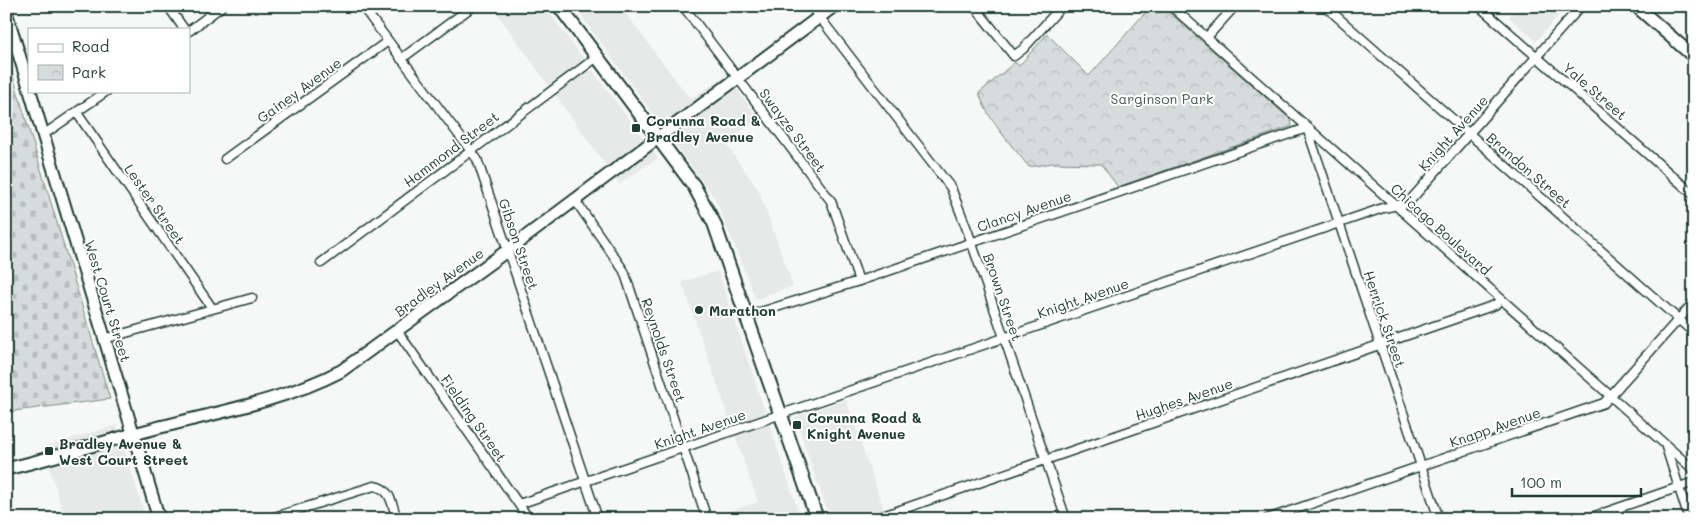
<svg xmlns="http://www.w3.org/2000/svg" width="1700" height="525" font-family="Mali,sans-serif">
	<defs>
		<pattern id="cemetery-stones" width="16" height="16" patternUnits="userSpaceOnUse" patternTransform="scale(1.25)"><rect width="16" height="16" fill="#d6dcdb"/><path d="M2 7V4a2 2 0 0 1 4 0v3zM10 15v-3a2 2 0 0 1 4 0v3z" fill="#b7bebd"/></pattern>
		<pattern id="park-crowns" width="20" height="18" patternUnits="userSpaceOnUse" patternTransform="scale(1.25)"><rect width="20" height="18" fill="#d6dcdb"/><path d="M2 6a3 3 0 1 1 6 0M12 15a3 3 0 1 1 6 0" fill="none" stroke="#b7bebd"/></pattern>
	</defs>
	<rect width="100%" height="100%" fill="#f6f7f7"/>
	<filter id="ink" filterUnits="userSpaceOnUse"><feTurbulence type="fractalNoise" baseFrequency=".02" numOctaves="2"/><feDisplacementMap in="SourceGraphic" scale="10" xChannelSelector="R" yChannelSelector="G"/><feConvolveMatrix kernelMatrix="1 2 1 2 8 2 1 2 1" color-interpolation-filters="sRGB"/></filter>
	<g filter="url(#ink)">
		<g fill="#e6e9e8">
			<polygon points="492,6 544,6 658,158 619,184"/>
			<polygon points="574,6 620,6 690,99 727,76 758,118 726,144 759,191 793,286 756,299 716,200"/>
			<polygon points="1518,6 1567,6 1536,41 1509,17"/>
			<polygon points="718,271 801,519 706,519 758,502 682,282"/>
			<polygon points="846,400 887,519 830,519 795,417"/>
			<polygon points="117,425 146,519 65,519 43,447"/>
		</g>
		<polygon fill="url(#cemetery-stones)" stroke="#7a8c88" points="6,53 110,399 6,412"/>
		<path fill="url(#park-crowns)" stroke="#7a8c88" d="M1151 6H1162L1291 120 1292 126 1118 187 1101 164 1052 163 1029 167C1011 144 988 121 979 93L1015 62 1019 66 1047 34 1089 76Z"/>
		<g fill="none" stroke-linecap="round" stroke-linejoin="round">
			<defs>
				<g id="street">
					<polyline points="168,6 184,29"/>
					<polyline points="362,6 477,159 598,519"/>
					<polyline points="683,6 831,201 859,281"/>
					<polyline points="811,6 951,188 968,232 1066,519"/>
					<polyline points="974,6 1014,56 1023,49 1062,6"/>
					<polyline points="1171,6 1694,470"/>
					<polyline points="1325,6 1694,333"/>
					<polyline points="1479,6 1694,195"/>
					<polyline points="189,31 222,6"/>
					<polyline points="1207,37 1235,6"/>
					<polyline points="401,59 473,6"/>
					<polyline points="77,113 212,308"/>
					<polyline points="43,135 107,91"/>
					<polyline points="225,159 388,41"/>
					<polyline points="575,200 624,271 707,519"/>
					<polyline points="321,263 597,57"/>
					<polyline points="748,316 859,281 1307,128 1439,519"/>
					<polyline points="398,332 529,519"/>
					<polyline points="104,339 252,298"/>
					<polyline points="1666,447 1689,519"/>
					<polyline points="519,504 1383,208 1408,203 1581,6"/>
					<path d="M268 519 374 486C391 488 392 505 397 519"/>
					<polyline points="874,519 1495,305 1501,299"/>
					<polyline points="1267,519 1604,403 1694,302"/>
					<polyline points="1586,519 1694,482"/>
				</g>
				<g id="secondary">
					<polyline points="1636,6 1694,57"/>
					<polyline points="6,12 29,87"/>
					<polyline points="30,91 159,519"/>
					<path d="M6 469C54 458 101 442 149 430 213 413 281 402 341 371L508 250 834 6"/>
				</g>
				<polyline id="primary" points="559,6 694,186 714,223 817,519"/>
			</defs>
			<use href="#street" stroke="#1f3d34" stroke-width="11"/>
			<use href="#secondary" stroke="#1f3d34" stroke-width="15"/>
			<use href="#primary" stroke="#1f3d34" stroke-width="16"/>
			<use href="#street" stroke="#fff" stroke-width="8"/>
			<use href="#secondary" stroke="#fff" stroke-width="11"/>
			<use href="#primary" stroke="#fff" stroke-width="12"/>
		</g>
	</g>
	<g fill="#1f3d34" stroke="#fff" stroke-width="2">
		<rect x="631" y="123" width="10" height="10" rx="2.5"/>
		<circle cx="699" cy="310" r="5"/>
		<rect x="792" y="420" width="10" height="10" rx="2.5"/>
		<rect x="44" y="446" width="10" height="10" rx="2.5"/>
	</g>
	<g text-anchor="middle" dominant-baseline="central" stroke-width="4" stroke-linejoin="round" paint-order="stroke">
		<g font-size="14" fill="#1f3d34" stroke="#fff">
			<text transform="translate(299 90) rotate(-36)">Gainey Avenue</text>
			<text transform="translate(1595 91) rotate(41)">Yale Street</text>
			<text transform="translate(793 130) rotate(53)">Swayze Street</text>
			<text transform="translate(1453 133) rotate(-48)">Knight Avenue</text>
			<text transform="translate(451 149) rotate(-37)">Hammond Street</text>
			<text transform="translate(1529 170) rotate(41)">Brandon Street</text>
			<text transform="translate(155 204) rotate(55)">Lester Street</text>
			<text transform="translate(1024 211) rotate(-19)">Clancy Avenue</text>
			<text transform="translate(1441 229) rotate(42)">Chicago Boulevard</text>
			<text transform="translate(519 244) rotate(71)">Gibson Street</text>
			<text transform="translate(439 282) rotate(-36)">Bradley Avenue</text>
			<text transform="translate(1003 297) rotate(71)">Brown Street</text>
			<text transform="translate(1083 298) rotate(-19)">Knight Avenue</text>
			<text transform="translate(108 301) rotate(73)">West Court Street</text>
			<text transform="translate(1385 319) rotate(71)">Herrick Street</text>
			<text transform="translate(664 350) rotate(71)">Reynolds Street</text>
			<text transform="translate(1184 399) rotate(-19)">Hughes Avenue</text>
			<text transform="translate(474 418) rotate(55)">Fielding Street</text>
			<text transform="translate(1495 427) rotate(-19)">Knapp Avenue</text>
			<text transform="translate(700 429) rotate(-19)">Knight Avenue</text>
		</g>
		<g font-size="14" fill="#445d55" stroke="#fff">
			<text x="1162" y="98">Sarginson Park</text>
		</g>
		<g font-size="14" font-weight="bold" fill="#1f3d34" stroke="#fff" text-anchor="start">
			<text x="646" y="120">Corunna Road &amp;<tspan x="646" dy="16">Bradley Avenue</tspan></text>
			<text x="709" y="310">Marathon</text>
			<text x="807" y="417">Corunna Road &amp;<tspan x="807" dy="16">Knight Avenue</tspan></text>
			<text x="59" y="443">Bradley Avenue &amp;<tspan x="59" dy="16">West Court Street</tspan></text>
		</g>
	</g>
	<rect width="1700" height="525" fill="none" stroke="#fff" stroke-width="25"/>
	<rect x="12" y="12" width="1675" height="500" fill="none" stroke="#1f3d34" stroke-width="2" filter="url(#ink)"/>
	<rect x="28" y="28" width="162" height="65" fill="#ffffff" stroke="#a5b1ae"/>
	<rect x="38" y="44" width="25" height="8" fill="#ffffff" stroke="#a5b1ae"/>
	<text x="72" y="52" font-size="15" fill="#1f3d34">Road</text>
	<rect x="38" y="65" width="25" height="15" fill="url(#park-crowns)" stroke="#a5b1ae"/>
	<text x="72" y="78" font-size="15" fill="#1f3d34">Park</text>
	<path d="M1512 488v8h129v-8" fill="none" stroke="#1f3d34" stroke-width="2.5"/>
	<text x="1520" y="488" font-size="15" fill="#1f3d34" stroke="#ffffff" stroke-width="4" paint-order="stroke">100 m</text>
</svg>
